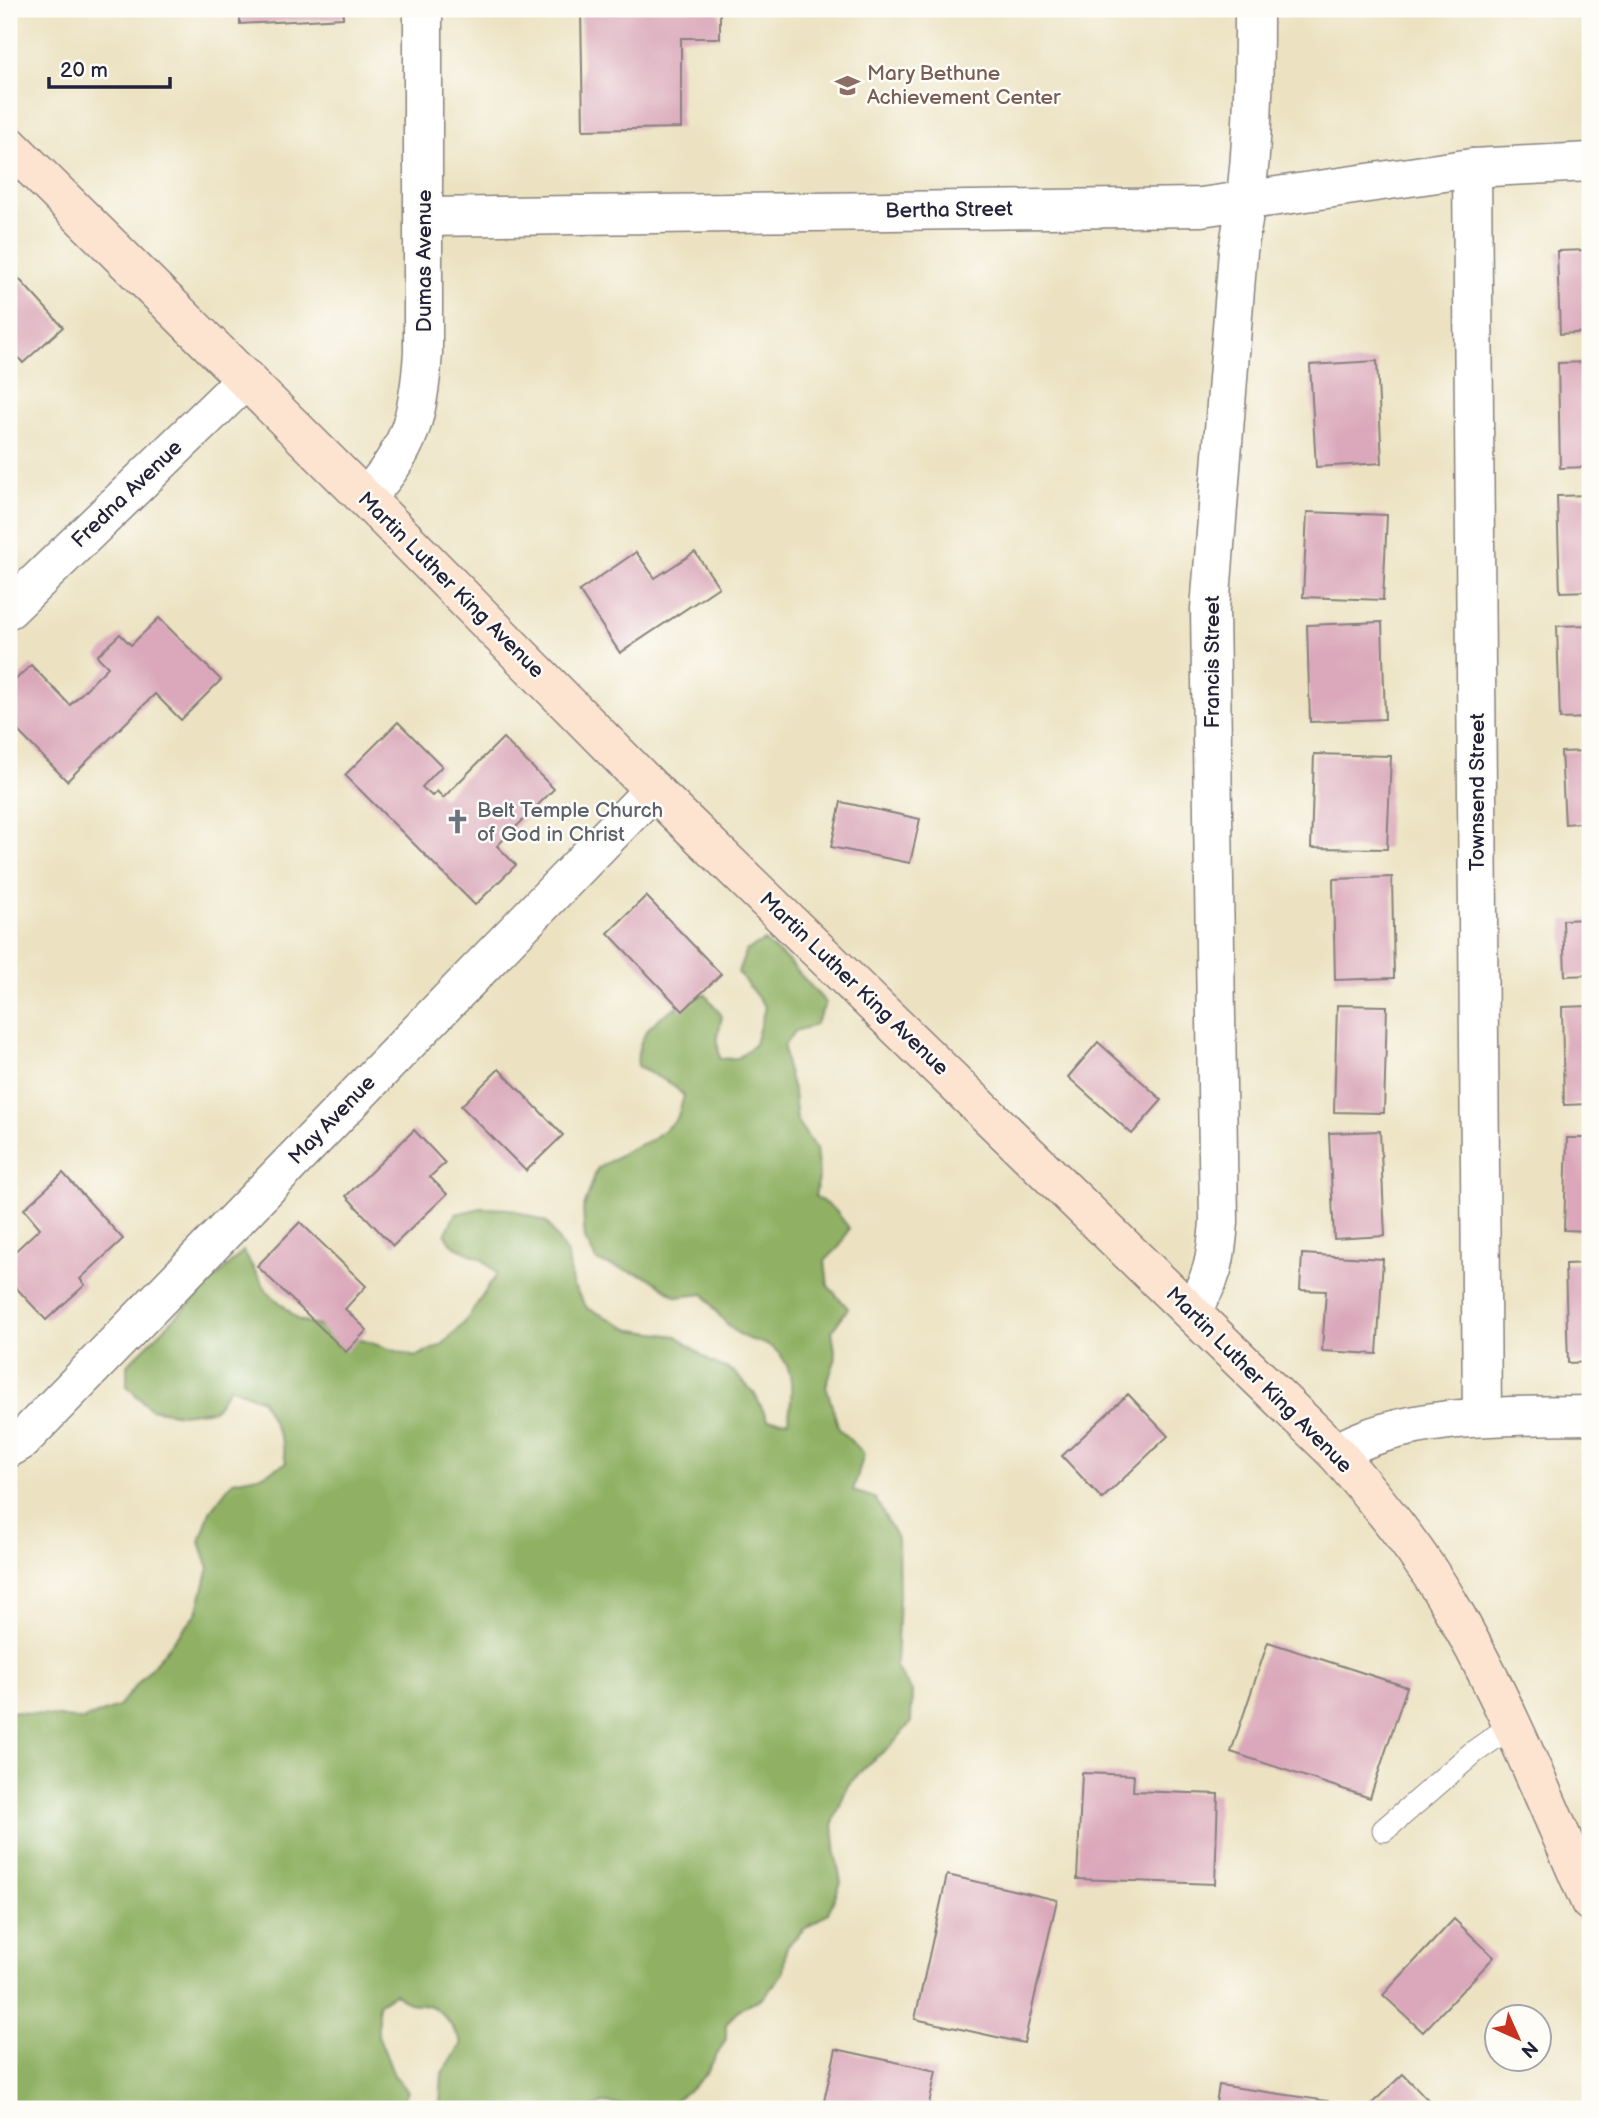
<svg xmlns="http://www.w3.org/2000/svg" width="1599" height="2118" font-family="'Balsamiq Sans',sans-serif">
	<rect width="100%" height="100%" fill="#fdfcf7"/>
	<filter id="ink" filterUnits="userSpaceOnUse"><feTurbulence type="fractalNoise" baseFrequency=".0143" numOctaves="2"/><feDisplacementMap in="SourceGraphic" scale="14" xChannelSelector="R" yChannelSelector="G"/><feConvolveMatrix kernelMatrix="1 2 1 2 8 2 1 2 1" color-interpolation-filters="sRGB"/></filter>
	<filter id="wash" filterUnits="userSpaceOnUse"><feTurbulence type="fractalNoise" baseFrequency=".00686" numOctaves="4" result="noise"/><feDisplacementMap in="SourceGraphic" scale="28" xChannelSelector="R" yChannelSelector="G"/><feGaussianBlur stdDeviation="1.57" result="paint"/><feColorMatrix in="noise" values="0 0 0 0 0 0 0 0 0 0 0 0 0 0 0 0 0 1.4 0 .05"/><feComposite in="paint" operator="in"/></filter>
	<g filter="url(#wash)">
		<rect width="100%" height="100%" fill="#ece2c1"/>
		<path fill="#90b164" stroke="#596a50" stroke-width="2" d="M764 941 789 962 826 1003 815 1025 795 1031 784 1046 786 1065 794 1093 797 1121 816 1149 819 1177 815 1196 836 1211 849 1228 840 1246 825 1261 828 1286 848 1308 832 1331 836 1358 826 1386 839 1429 864 1454 853 1491 875 1498 898 1540 899 1595 896 1668 912 1691 911 1722 892 1745 869 1763 848 1785 833 1823 836 1856 841 1883 828 1913 803 1930 786 1947 783 1973 764 1997 738 2010 726 2024V2039L706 2074 692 2088 661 2109 603 2103 591 2109H448L440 2104 442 2074 462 2043C454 2030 443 2008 427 2005 407 2001 414 2009 395 1993L378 2004V2035L394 2075 408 2091 399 2109H9V1711L83 1720 118 1707 197 1613 209 1568 200 1542 210 1511 233 1481 263 1475 286 1463 282 1441 262 1400 230 1387 214 1410 181 1414 150 1409 127 1386V1365L243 1251 267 1291 299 1320 415 1357 442 1345 465 1322 497 1274 482 1259 455 1247 445 1235 455 1214 481 1208 510 1209 547 1222 568 1256 572 1284 587 1308 633 1330 677 1336 711 1362 733 1371 754 1393 768 1420 788 1421C793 1395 796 1363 771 1347 761 1341 749 1341 740 1335 724 1324 715 1310 704 1294L677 1297 648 1277 598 1262 585 1240 583 1210 597 1169 628 1150 653 1139 677 1119 684 1096 672 1084 638 1067C633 1026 672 1007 705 994L722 1016 717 1040 720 1059 738 1058 755 1044 765 1007 738 972 746 951Z"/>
		<g id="blocks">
			<g fill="#daa8ba">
				<polygon points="240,9 343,9 343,18 240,24"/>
				<polygon points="581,9 720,9 720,38 681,38 681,128 583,130"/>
				<polygon points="1590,250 1590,332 1560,334 1557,251"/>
				<polygon points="9,268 63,327 23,363 9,347"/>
				<polygon points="1377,361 1382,463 1316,467 1310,365"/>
				<polygon points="1590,362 1590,467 1560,468 1558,363"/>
				<polygon points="1590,495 1590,591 1560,592 1557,496"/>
				<polygon points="1307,512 1387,515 1383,600 1303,597"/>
				<polygon points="636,552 655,578 695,552 719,587 620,653 579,591"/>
				<polygon points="159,618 221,680 181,720 155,694 67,781 9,722 9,686 31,665 70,705 108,667 97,656 120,634 131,645"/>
				<polygon points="1382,622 1385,719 1310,722 1307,625"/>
				<polygon points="1590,625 1590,718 1560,719 1557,626"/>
				<polygon points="398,722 442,766 422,787 432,796 437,791 443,798 503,738 554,789 497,846 516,865 475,905 345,775"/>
				<polygon points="1590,751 1590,822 1565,824 1561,752"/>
				<polygon points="1314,754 1391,756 1387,849 1311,848"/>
				<polygon points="841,802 920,819 910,863 831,847"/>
				<polygon points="1392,877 1394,978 1335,980 1333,879"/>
				<polygon points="646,896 721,974 683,1011 608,933"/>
				<polygon points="1590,919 1590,975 1565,976 1563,920"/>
				<polygon points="1337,1005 1387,1006 1384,1113 1334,1112"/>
				<polygon points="1590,1006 1590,1104 1564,1105 1562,1007"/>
				<polygon points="1098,1042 1162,1100 1132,1134 1068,1077"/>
				<polygon points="499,1069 563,1135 526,1171 461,1106"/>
				<polygon points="414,1130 445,1163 430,1177 447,1194 393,1246 346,1196"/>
				<polygon points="1380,1131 1385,1236 1334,1239 1329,1133"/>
				<polygon points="1567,1138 1590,1138 1590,1231 1564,1230"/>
				<polygon points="63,1173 123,1239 80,1279 85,1285 46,1320 9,1280 9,1257 40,1228 24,1209"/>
				<polygon points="300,1222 366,1286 345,1309 367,1330 346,1352 257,1266"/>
				<polygon points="1302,1254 1383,1259 1377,1354 1322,1351 1326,1291 1300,1290"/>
				<polygon points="1590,1263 1590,1362 1568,1363 1565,1264"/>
				<polygon points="1128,1394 1168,1436 1102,1499 1062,1456"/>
				<polygon points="1268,1642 1407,1687 1370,1798 1231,1752"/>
				<polygon points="1082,1773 1134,1775 1133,1791 1218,1794 1215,1884 1077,1879"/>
				<polygon points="947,1875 1057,1900 1024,2043 915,2019"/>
				<polygon points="1454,1919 1494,1957 1423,2032 1383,1995"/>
				<polygon points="836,2049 936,2071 928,2109 822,2109"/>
				<polygon points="1403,2074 1437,2109 1366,2109"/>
				<polygon points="1219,2085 1328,2101 1327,2109 1215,2109"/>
			</g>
		</g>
	</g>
	<g filter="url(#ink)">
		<use href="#blocks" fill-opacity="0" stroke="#87827e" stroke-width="2"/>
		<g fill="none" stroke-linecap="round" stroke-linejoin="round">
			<defs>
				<polyline id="lane" points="1384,1830 1474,1752 1511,1726"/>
				<g id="street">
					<polyline points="1472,168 1482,1417"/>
					<polyline points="424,217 1201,207 1472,168 1590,162"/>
					<path d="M365 498C410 451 419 415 423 352V9"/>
					<polyline points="9,609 246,379"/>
					<path d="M1190 1311C1213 1281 1216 1259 1219 1222L1210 609 1238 251C1253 170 1254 90 1254 9"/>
					<polyline points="9,1448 21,1441 653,790"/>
					<path d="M1336 1453C1406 1412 1511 1416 1590 1415"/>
				</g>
				<path id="secondary" d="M9 145 365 498 653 790 1336 1453C1379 1503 1422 1555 1454 1612 1507 1704 1547 1805 1590 1902"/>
			</defs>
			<use href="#lane" stroke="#87827e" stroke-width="25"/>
			<use href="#street" stroke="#87827e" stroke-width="41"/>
			<use href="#secondary" stroke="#87827e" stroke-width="41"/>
			<use href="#lane" stroke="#fff" stroke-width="23"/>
			<use href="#street" stroke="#fff" stroke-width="38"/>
			<use href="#secondary" stroke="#fde4d1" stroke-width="38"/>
		</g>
	</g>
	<defs>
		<symbol id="school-bare" viewBox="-9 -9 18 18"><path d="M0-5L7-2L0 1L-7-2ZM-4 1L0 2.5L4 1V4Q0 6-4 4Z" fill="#8d6e63" stroke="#fdfcf7" stroke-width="2.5" paint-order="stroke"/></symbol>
		<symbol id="church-bare" viewBox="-9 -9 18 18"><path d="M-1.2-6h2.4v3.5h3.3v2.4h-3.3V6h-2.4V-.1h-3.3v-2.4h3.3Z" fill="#6b7280" stroke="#fdfcf7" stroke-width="2.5" paint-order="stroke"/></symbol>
	</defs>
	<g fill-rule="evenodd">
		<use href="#school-bare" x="830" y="68" width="35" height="35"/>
		<use href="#church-bare" x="440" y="804" width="35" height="35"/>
	</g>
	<g text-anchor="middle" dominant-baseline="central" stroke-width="5" stroke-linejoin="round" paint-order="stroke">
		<g font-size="21" fill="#785e54" stroke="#fdfcf7" text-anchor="start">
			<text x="867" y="73">Mary Bethune<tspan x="867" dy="24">Achievement Center</tspan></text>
		</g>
		<g font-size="21" fill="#22223b" stroke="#fdfcf7">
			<text transform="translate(949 210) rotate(-1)">Bertha Street</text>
			<text transform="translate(424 261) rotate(-90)">Dumas Avenue</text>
			<text transform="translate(127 494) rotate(-44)">Fredna Avenue</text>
			<text transform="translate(451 585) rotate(45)">Martin Luther King Avenue</text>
			<text transform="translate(1212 662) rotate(-90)">Francis Street</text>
			<text transform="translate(1477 792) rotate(-90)">Townsend Street</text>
			<text transform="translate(854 984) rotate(44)">Martin Luther King Avenue</text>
			<text transform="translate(332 1120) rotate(-46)">May Avenue</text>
			<text transform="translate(1259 1380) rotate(45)">Martin Luther King Avenue</text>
		</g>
		<g font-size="21" fill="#5b616d" stroke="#fdfcf7" text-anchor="start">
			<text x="477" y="810">Belt Temple Church<tspan x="477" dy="24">of God in Christ</tspan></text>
		</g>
	</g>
	<rect width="1599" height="2118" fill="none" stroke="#fdfcf7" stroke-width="35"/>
	<g transform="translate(1518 2038) rotate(135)"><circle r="33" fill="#fdfcf7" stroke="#a5a5ac" stroke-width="2"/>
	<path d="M0-5L12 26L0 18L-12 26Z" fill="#c8321e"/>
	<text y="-10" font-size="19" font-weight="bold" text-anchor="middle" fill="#22223b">N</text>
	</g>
	<path d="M49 77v10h121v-10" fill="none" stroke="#22223b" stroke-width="3.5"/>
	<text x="60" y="77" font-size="21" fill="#22223b" stroke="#fdfcf7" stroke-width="5" paint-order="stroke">20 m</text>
</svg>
